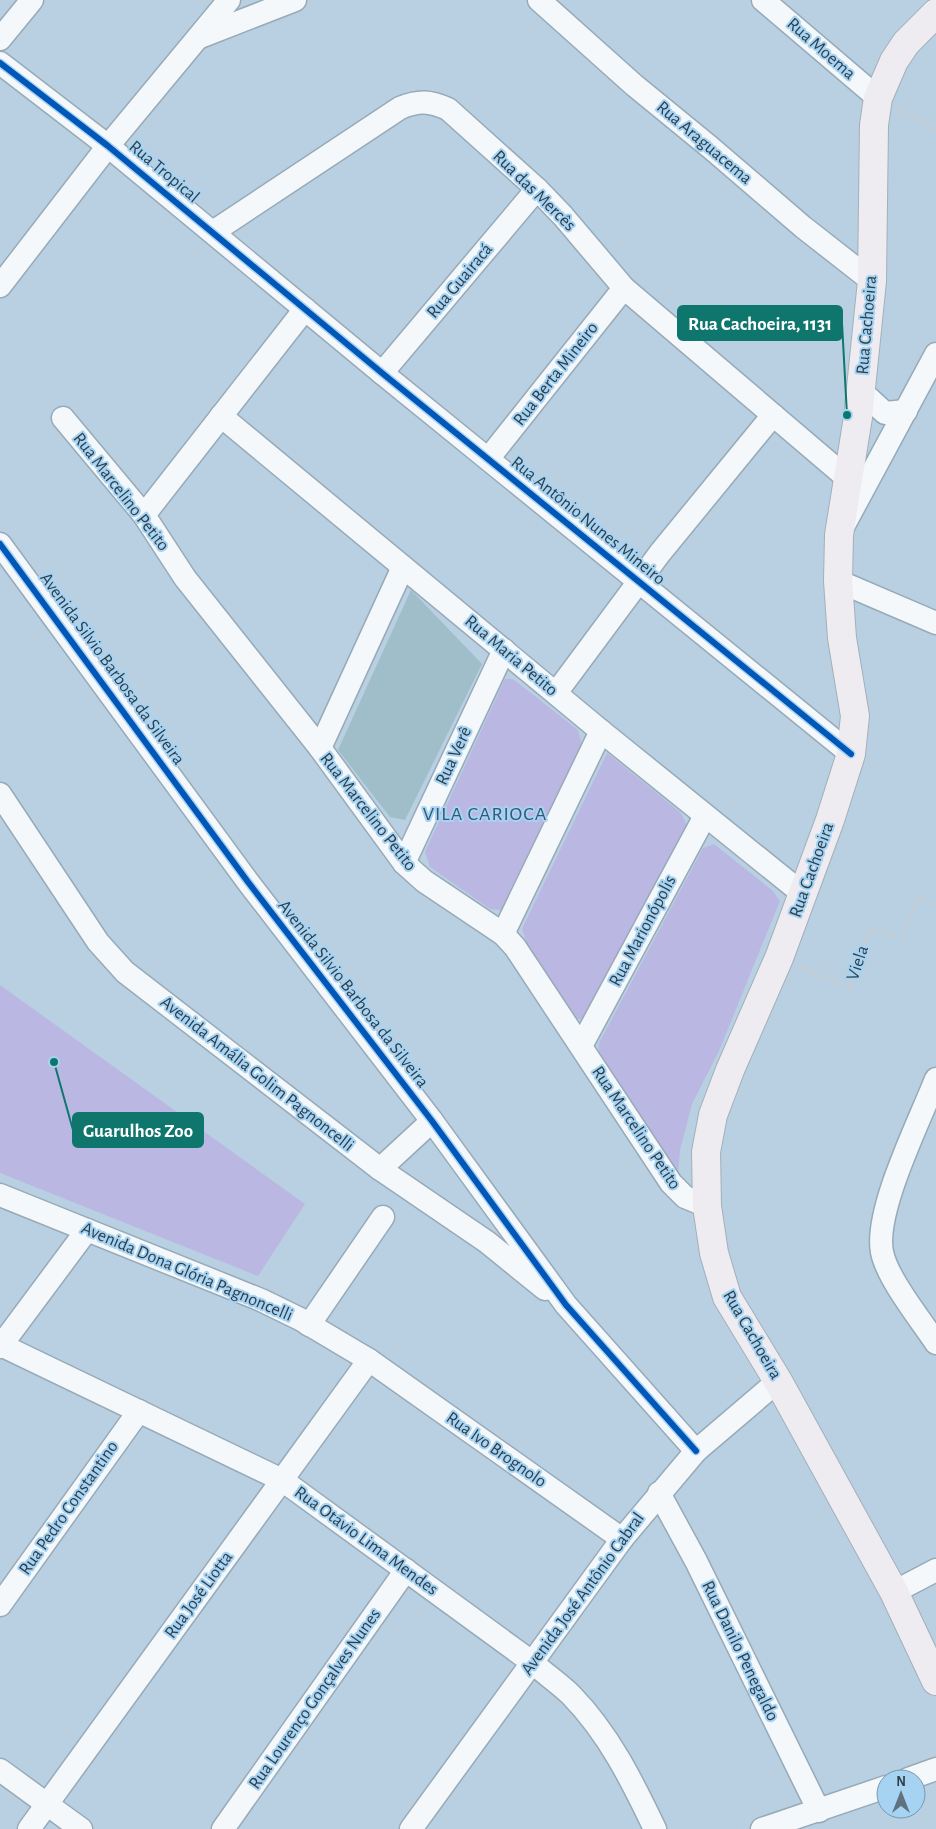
<svg xmlns="http://www.w3.org/2000/svg" width="936" height="1829" font-family="'Alegreya Sans',sans-serif">
	<rect width="100%" height="100%" fill="#b8d0e2"/>
	<g fill="#bab8e3">
		<polygon points="505,679 513,679 578,730 583,748 508,904 500,910 490,909 430,867 425,852"/>
		<polygon points="607,753 680,812 687,825 583,1019 575,1019 527,944 522,929"/>
		<polygon points="714,844 773,891 780,901 719,1051 692,1104 680,1150 678,1173 598,1057 599,1043 703,848"/>
		<polygon points="0,985 305,1204 258,1276 0,1173"/>
	</g>
	<polygon fill="#a0bdca" points="411,590 482,664 405,820 390,817 338,750"/>
	<g fill="none" stroke-linecap="round" stroke-linejoin="round">
		<defs>
			<g id="minor">
				<polyline points="539,0 634,85 711,148 803,227 872,281"/>
				<polyline points="763,0 878,98"/>
				<polyline points="200,37 295,0"/>
				<polyline points="0,39 32,0"/>
				<polyline points="0,63 108,146 382,373 851,754"/>
				<path d="M213 232 400 108C419 100 430 101 448 109L537 189 563 216 624 288 847 478"/>
				<polyline points="0,286 108,146 229,0"/>
				<polyline points="382,373 537,189"/>
				<polyline points="861,391 885,413 906,411"/>
				<polyline points="221,416 601,731 803,894"/>
				<polyline points="63,418 144,515 185,578 320,748 404,863 424,881 503,934 515,947 671,1183 685,1197 707,1206"/>
				<polyline points="488,459 624,288"/>
				<polyline points="144,515 305,309"/>
				<polyline points="844,525 936,354"/>
				<polyline points="0,544 248,882 432,1121 566,1305 696,1451"/>
				<polyline points="838,581 936,623"/>
				<polyline points="556,693 660,553 773,415"/>
				<polyline points="320,748 403,567"/>
				<polyline points="0,794 98,942 125,972 380,1169 487,1242 545,1289"/>
				<polyline points="404,863 504,650"/>
				<polyline points="503,934 601,731"/>
				<polyline points="581,1046 705,816"/>
				<path d="M936 1079C920 1120 874 1211 882 1252 887 1278 920 1319 936 1343"/>
				<polyline points="380,1169 432,1121"/>
				<polyline points="0,1195 261,1300 300,1319 369,1360 622,1539"/>
				<polyline points="309,1325 383,1217"/>
				<path d="M1 1345 282 1480 533 1663C545 1674 560 1684 571 1695 609 1734 632 1781 655 1829"/>
				<polyline points="0,1347 87,1230"/>
				<polyline points="659,1493 696,1561 819,1811"/>
				<polyline points="894,1592 936,1570"/>
				<polyline points="0,1605 139,1411"/>
				<polyline points="0,1770 81,1829"/>
				<polyline points="908,1779 936,1769"/>
				<polyline points="29,1829 369,1360"/>
				<polyline points="223,1829 406,1570"/>
				<polyline points="411,1829 622,1539 696,1451 778,1381"/>
				<polyline points="762,1829 886,1787"/>
			</g>
			<polyline id="major" points="936,13 906,43 894,61 878,98 874,125 872,281 858,417 839,535 838,581 842,638 855,716 851,754 830,820 779,958 730,1070 713,1115 706,1152 707,1206 714,1253 727,1297 778,1381 894,1592 936,1681"/>
		</defs>
		<use href="#minor" stroke="#97aab8" stroke-width="25"/>
		<use href="#major" stroke="#a2b0ba" stroke-width="30"/>
		<g stroke="#c6cdd3" stroke-width="3" stroke-dasharray="5 2.5" stroke-linecap="butt">
			<polyline points="898,109 936,130"/>
			<polyline points="798,966 850,988 870,928 902,938 917,898 936,904"/>
		</g>
		<use href="#minor" stroke="#f4f8fb" stroke-width="22"/>
		<use href="#major" stroke="#eeecf0" stroke-width="28"/>
		<defs>
			<g id="cycleway">
				<polyline points="0,63 108,146 382,373 851,754"/>
				<polyline points="0,544 248,882 432,1121 566,1305 696,1451"/>
			</g>
		</defs>
		<use href="#cycleway" stroke="#a7d3f3" stroke-width="9"/>
		<use href="#cycleway" stroke="#0057b8" stroke-width="6"/>
	</g>
	<g text-anchor="middle" dominant-baseline="central" stroke-width="4" stroke-linejoin="round" paint-order="stroke">
		<g font-size="18" fill="#2d3f4c" stroke="#a7d3f3">
			<text transform="translate(821 49) rotate(41)">Rua Moema</text>
			<text transform="translate(704 143) rotate(40)">Rua Araguacema</text>
			<text transform="translate(164 172) rotate(40)">Rua Tropical</text>
			<text transform="translate(534 191) rotate(44)">Rua das Mercês</text>
			<text transform="translate(460 281) rotate(-50)">Rua Guairacá</text>
			<text transform="translate(867 325) rotate(-85)">Rua Cachoeira</text>
			<text transform="translate(556 374) rotate(-52)">Rua Berta Mineiro</text>
			<text transform="translate(121 492) rotate(52)">Rua Marcelino Petito</text>
			<text transform="translate(588 521) rotate(39)">Rua Antônio Nunes Mineiro</text>
			<text transform="translate(511 656) rotate(40)">Rua Maria Petito</text>
			<text transform="translate(112 669) rotate(54)">Avenida Silvio Barbosa da Silveira</text>
			<text transform="translate(454 756) rotate(-65)">Rua Verê</text>
			<text transform="translate(368 812) rotate(52)">Rua Marcelino Petito</text>
			<text transform="translate(812 870) rotate(-70)">Rua Cachoeira</text>
			<text transform="translate(643 931) rotate(-62)">Rua Marionópolis</text>
			<text transform="translate(858 963) rotate(-72)">Viela</text>
			<text transform="translate(353 994) rotate(52)">Avenida Silvio Barbosa da Silveira</text>
			<text transform="translate(257 1074) rotate(38)">Avenida Amália Golim Pagnoncelli</text>
			<text transform="translate(636 1128) rotate(56)">Rua Marcelino Petito</text>
			<text transform="translate(187 1272) rotate(23)">Avenida Dona Glória Pagnoncelli</text>
			<text transform="translate(752 1335) rotate(60)">Rua Cachoeira</text>
			<text transform="translate(496 1450) rotate(35)">Rua Ivo Brognolo</text>
			<text transform="translate(69 1508) rotate(-55)">Rua Pedro Constantino</text>
			<text transform="translate(366 1541) rotate(36)">Rua Otávio Lima Mendes</text>
			<text transform="translate(583 1594) rotate(-54)">Avenida José Antônio Cabral</text>
			<text transform="translate(199 1595) rotate(-54)">Rua José Liotta</text>
			<text transform="translate(740 1651) rotate(64)">Rua Danilo Penegaldo</text>
			<text transform="translate(315 1699) rotate(-55)">Rua Lourenço Gonçalves Nunes</text>
		</g>
		<g font-size="20" letter-spacing="1" fill="#315975" stroke="#a7d3f3">
			<text x="485" y="814">VILA CARIOCA</text>
		</g>
	</g>
	<path fill="none" stroke="#0f766e" stroke-width="2" d="M847 415L842 323M54 1062L73 1130"/>
	<g fill="#0f766e" stroke="#a7d3f3" stroke-width="2">
		<circle cx="847" cy="415" r="5"/>
		<circle cx="54" cy="1062" r="5"/>
	</g>
	<g fill="#0f766e" stroke="#0f766e" stroke-width="2">
		<rect x="678" y="306" width="164" height="34" rx="5"/>
		<rect x="73" y="1113" width="130" height="34" rx="5"/>
	</g>
	<g font-size="19" text-anchor="middle" font-weight="bold" fill="#fff">
		<text x="760" y="330">Rua Cachoeira, 1131</text>
		<text x="138" y="1137">Guarulhos Zoo</text>
	</g>
	<g transform="translate(901 1794)"><circle r="24" fill="#a7d3f3" stroke="#7698b0"/>
	<path d="M0-4L9 19L0 12L-9 19Z" fill="#5e7280"/>
	<text y="-8" font-size="14" font-weight="bold" text-anchor="middle" fill="#2d3f4c">N</text>
	</g>
</svg>
